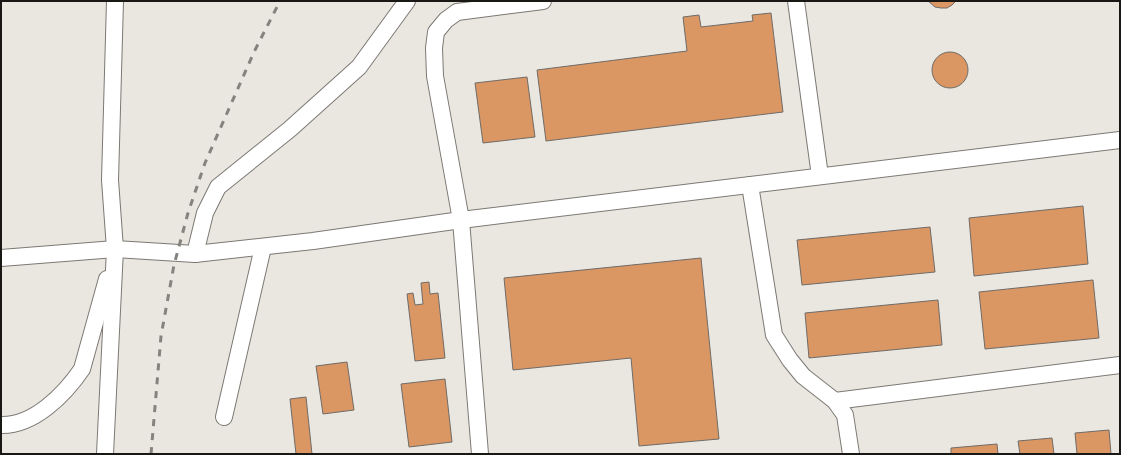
<svg xmlns="http://www.w3.org/2000/svg" width="1121" height="455" font-family="Cabin,sans-serif">
	<rect width="100%" height="100%" fill="#eae7e1"/>
	<g fill="#da9663" stroke="#706b67">
		<polygon points="928,1 956,1 952,5 947,8 941,8 935,7"/>
		<polygon points="771,13 783,112 546,141 537,70 687,51 683,17 699,15 701,27 753,21 752,15"/>
		<circle cx="950" cy="70" r="18"/>
		<polygon points="527,77 535,137 483,143 475,83"/>
		<polygon points="1083,206 1088,264 974,276 969,218"/>
		<polygon points="930,227 935,272 802,285 797,240"/>
		<polygon points="701,258 719,439 639,446 631,358 513,370 504,278"/>
		<polygon points="1093,280 1099,338 985,349 979,292"/>
		<polygon points="429,282 430,294 438,293 445,358 415,361 407,294 413,293 415,305 423,304 421,283"/>
		<polygon points="938,300 942,345 809,358 805,313"/>
		<polygon points="347,362 354,410 323,414 316,366"/>
		<polygon points="445,379 452,442 409,447 401,384"/>
		<polygon points="306,397 312,454 296,454 290,399"/>
		<polygon points="1109,430 1111,454 1077,454 1075,433"/>
		<polygon points="1052,438 1054,454 1020,454 1018,441"/>
		<polygon points="997,444 998,454 951,454 951,448"/>
	</g>
	<g fill="none" stroke-linecap="round" stroke-linejoin="round">
		<defs>
			<g id="minor">
				<polyline points="796,1 820,176"/>
				<polyline points="750,185 774,335 790,360 803,376 835,401 845,415 851,454"/>
				<polyline points="195,254 205,213 218,187 290,129 359,67 407,1"/>
				<polyline points="1,258 115,249 195,254 313,241 461,220 1120,140"/>
				<polyline points="835,401 1120,365"/>
				<polyline points="224,417 263,247"/>
				<path d="M1 425C34 426 65 394 82 369L107 279"/>
				<polyline points="105,454 115,249 110,180 115,1"/>
				<polyline points="480,454 461,220 435,76 434,48 436,32 446,20 457,12 543,1"/>
			</g>
		</defs>
		<use href="#minor" stroke="#7c7974" stroke-width="18"/>
		<use href="#minor" stroke="#fff" stroke-width="16"/>
		<polyline stroke="#85837e" stroke-width="3" stroke-dasharray="7 7" stroke-linecap="butt" points="151,454 161,336 174,265 188,213 205,163 254,52 280,1"/>
	</g>
	<rect width="1121" height="455" fill="none" stroke="#191815" stroke-width="4"/>
</svg>
